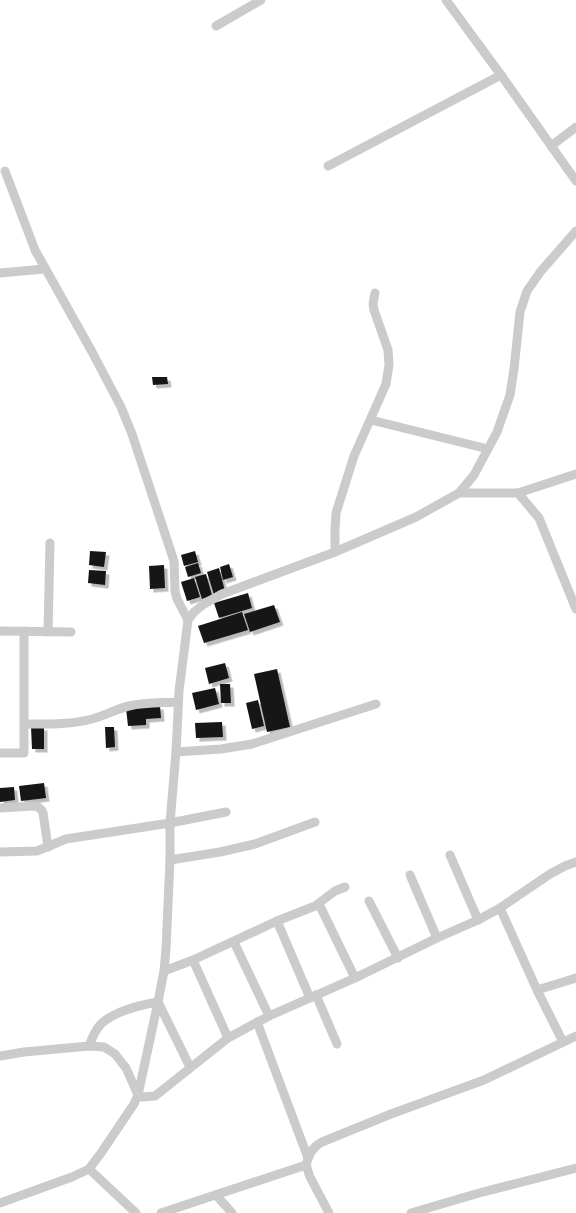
<svg xmlns="http://www.w3.org/2000/svg" width="576" height="1213" font-family="Manrope,sans-serif">
	<defs>
		<filter id="shadow"><feDropShadow dx="3.5" dy="3.5" stdDeviation="0" flood-color="#0004"/></filter>
	</defs>
	<rect width="100%" height="100%" fill="#fff"/>
	<g fill="#151515" filter="url(#shadow)">
		<polygon points="152,377 167,377 168,384 153,385"/>
		<polygon points="90,551 106,552 104,567 89,565"/>
		<polygon points="195,551 198,562 184,566 181,555"/>
		<polygon points="198,563 201,573 188,577 185,567"/>
		<polygon points="229,564 233,577 223,580 220,567"/>
		<polygon points="164,565 165,588 150,589 149,566"/>
		<polygon points="219,568 225,591 214,595 207,572"/>
		<polygon points="89,570 106,571 105,585 88,583"/>
		<polygon points="206,574 212,595 202,599 195,577"/>
		<polygon points="194,578 200,597 187,601 181,582"/>
		<polygon points="248,593 252,608 219,618 214,603"/>
		<polygon points="274,605 280,622 250,632 244,614"/>
		<polygon points="242,612 248,630 204,643 198,626"/>
		<polygon points="225,663 229,678 209,684 205,668"/>
		<polygon points="277,669 290,727 267,732 254,674"/>
		<polygon points="220,684 230,684 231,703 221,703"/>
		<polygon points="215,688 219,704 196,710 192,693"/>
		<polygon points="258,700 264,726 252,729 246,703"/>
		<polygon points="160,706 161,718 146,719 146,725 128,726 126,708"/>
		<polygon points="222,722 223,737 196,738 195,723"/>
		<polygon points="31,727 44,727 44,749 32,749"/>
		<polygon points="105,727 114,727 115,747 106,748"/>
		<polygon points="44,783 46,798 21,801 19,786"/>
		<polygon points="14,787 15,800 0,802 0,788"/>
	</g>
	<g fill="none" stroke-linecap="round" stroke-linejoin="round">
		<g stroke="#cbcbcb" stroke-width="9">
			<polyline points="446,0 501,75 576,181"/>
			<polyline points="216,26 261,0"/>
			<polyline points="551,146 576,127"/>
			<polyline points="328,166 501,75"/>
			<polyline points="5,171 35,250 91,350 121,407 132,434 174,561 175,591 177,599 188,620"/>
			<polyline points="0,273 44,269"/>
			<polyline points="371,420 488,449"/>
			<polyline points="459,493 518,493 576,474"/>
			<polyline points="518,493 539,518 576,609"/>
			<polyline points="335,552 335,529 336,513 354,456 386,384 389,365 388,350 374,310 373,304 375,293"/>
			<polyline points="0,631 71,632"/>
			<polyline points="48,632 50,543"/>
			<path d="M24 724C47 724 69 725 92 719 104 716 116 709 129 706 145 702 162 703 178 702"/>
			<polyline points="176,752 221,749 252,744 376,704"/>
			<polyline points="0,753 24,753 24,631"/>
			<path d="M0 808 34 806C39 807 41 808 43 813L48 847"/>
			<polyline points="0,852 37,851 66,839 170,823 226,812"/>
			<polyline points="450,855 478,920"/>
			<polyline points="170,860 220,852 255,844 315,822"/>
			<polyline points="410,875 437,938"/>
			<polyline points="369,901 398,958"/>
			<polyline points="319,904 355,978"/>
			<polyline points="500,908 537,990 563,1042"/>
			<polyline points="277,921 310,998"/>
			<polyline points="234,942 269,1016"/>
			<polyline points="193,960 228,1038"/>
			<polyline points="164,971 193,960 277,921 315,906 335,891 345,887"/>
			<polyline points="537,990 576,978"/>
			<polyline points="316,995 337,1044"/>
			<polyline points="257,1022 308,1158"/>
			<path d="M89 1046C92 1038 95 1030 101 1024 115 1011 140 1005 158 1002L190 1067"/>
			<polyline points="0,1056 24,1052 89,1046 104,1047 115,1054 126,1068 138,1095 142,1097 155,1096 228,1038 269,1016 355,978 437,938 478,920 500,908 550,874 565,866 576,862"/>
			<path d="M306 1165C309 1155 312 1147 322 1142L391 1114 484 1080 576 1036"/>
			<polyline points="89,1169 136,1213"/>
			<polyline points="216,1195 232,1213"/>
			<polyline points="0,1203 72,1177 89,1169 101,1153 134,1104 138,1095 158,1002 164,971 166,949 170,860 170,823 176,752 179,691 188,620 194,612 204,604 222,594 335,552 416,517 459,493 474,475 497,432 510,395 514,369 520,312 527,291 541,271 576,231"/>
			<polyline points="161,1213 306,1165 310,1177 329,1213"/>
			<polyline points="411,1213 479,1193 576,1168"/>
		</g>
	</g>
</svg>
